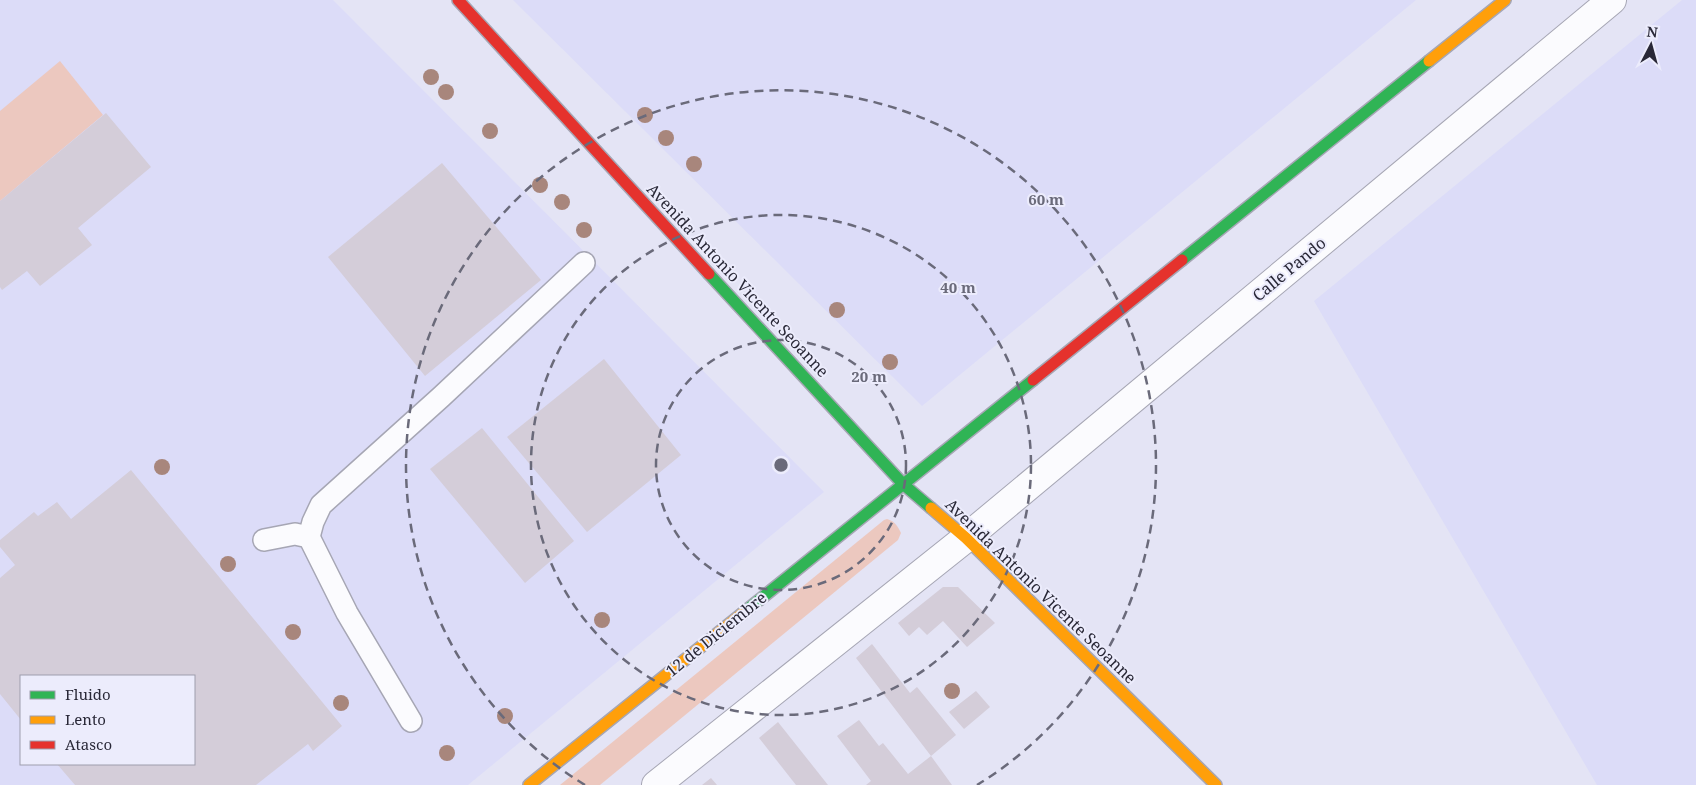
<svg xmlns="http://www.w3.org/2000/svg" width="1696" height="785" font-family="'Noto Serif',serif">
	<rect width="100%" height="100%" fill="#e4e4f5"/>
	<g fill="#dcdcf8" fill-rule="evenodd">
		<path d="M0 0H333L824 492 468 785H0ZM21 676H194V764H21Z"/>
		<polygon points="513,0 1416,0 922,406"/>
		<polygon points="1682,0 1696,0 1696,785 1597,785 1314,301"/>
	</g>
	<g fill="#ecc8bf">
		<polygon points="60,61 103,115 0,201 0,111"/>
		<path d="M887 519C895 521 898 527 901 533L898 540 600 785H560L884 520Z"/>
	</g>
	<g fill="#d4cdd9">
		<polygon points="106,113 151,167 78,228 92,245 40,286 27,271 2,290 0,287 0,201"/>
		<polygon points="442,163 541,280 425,376 328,257"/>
		<polygon points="604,359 681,455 587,532 507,437"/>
		<polygon points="482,428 574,541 525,583 430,469"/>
		<polygon points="131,470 342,726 313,751 308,744 256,785 75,785 57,764 194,764 194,676 21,676 21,720 0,694 0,578 15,565 0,547 0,540 34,512 38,516 57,502 71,519"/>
		<polygon points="943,587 958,587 995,623 967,647 943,621 927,635 919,627 909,636 898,623"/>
		<polygon points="872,644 910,693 917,687 956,735 931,756 952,785 866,785 871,781 837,736 859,720 879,746 883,743 908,774 931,756 856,658"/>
		<polygon points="976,691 990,707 964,729 949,712"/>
		<polygon points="778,722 828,785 796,785 759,738"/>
		<polygon points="711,778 717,785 702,785"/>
	</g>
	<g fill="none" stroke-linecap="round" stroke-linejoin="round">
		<defs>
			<g id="lane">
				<polyline points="309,537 313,522 321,505 441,397 584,263"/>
				<polyline points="264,540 295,534 309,537 347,613 411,721"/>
			</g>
			<polyline id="street" points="656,785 966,538 1612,0"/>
			<g id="fast">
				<polyline points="1182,260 1429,61"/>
				<polyline points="709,274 903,484 931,508"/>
				<polyline points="743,613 1033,380"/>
			</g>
			<g id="slow">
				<polyline points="1429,61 1505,0"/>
				<polyline points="931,508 966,538 1216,785"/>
				<polyline points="529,785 743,613"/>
			</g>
			<g id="jam">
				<polyline points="458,0 709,274"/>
				<polyline points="1033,380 1182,260"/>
			</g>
		</defs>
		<use href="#lane" stroke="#a6a6b4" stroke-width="24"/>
		<use href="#street" stroke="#a6a6b4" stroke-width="30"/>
		<use href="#fast" stroke="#a6a6b4" stroke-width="14"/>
		<use href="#slow" stroke="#a6a6b4" stroke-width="14"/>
		<use href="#jam" stroke="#a6a6b4" stroke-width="14"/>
		<use href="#lane" stroke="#fbfbfe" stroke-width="21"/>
		<use href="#street" stroke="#fbfbfe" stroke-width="28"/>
		<use href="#fast" stroke="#30b455" stroke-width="11"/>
		<use href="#slow" stroke="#ff9f0a" stroke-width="11"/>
		<use href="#jam" stroke="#e5322d" stroke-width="11"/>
	</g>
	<g fill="#a8867c">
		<circle cx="431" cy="77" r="8"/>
		<circle cx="446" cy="92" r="8"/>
		<circle cx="645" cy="115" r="8"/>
		<circle cx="490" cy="131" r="8"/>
		<circle cx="666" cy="138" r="8"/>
		<circle cx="694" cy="164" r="8"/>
		<circle cx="540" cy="185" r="8"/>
		<circle cx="562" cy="202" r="8"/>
		<circle cx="584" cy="230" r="8"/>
		<circle cx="837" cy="310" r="8"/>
		<circle cx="890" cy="362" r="8"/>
		<circle cx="162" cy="467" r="8"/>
		<circle cx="228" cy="564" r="8"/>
		<circle cx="602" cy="620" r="8"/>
		<circle cx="293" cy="632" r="8"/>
		<circle cx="952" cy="691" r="8"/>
		<circle cx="341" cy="703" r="8"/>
		<circle cx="505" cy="716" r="8"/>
		<circle cx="447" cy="753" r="8"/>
	</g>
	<g fill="none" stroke="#6a6a7a" stroke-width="2.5" stroke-dasharray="9 6">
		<circle cx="781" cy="465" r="125"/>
		<circle cx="781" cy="465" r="250"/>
		<path d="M585 785A375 375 0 1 1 977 785"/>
	</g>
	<g text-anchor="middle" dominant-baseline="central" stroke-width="4" stroke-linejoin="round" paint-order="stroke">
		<g font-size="16" fill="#292837" stroke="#ececfc">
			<text transform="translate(1289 269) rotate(-40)">Calle Pando</text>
			<text transform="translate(738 280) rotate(47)">Avenida Antonio Vicente Seoanne</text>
			<text transform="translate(1041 591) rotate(44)">Avenida Antonio Vicente Seoanne</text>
			<text transform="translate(716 634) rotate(-39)">12 de Diciembre</text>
		</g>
	</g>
	<circle cx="781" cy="465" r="8" fill="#6a6a7a" stroke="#ececfc" stroke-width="2.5"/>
	<g font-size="15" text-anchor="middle" font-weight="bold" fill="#6a6a7a" stroke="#ececfc" stroke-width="4" stroke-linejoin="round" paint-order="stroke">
		<text x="1046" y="205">60 m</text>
		<text x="958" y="293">40 m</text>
		<text x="869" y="382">20 m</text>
	</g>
	<rect x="20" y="675" width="175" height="90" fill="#ececfc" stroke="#9e9ead"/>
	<rect x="30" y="691" width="25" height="8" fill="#30b455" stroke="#9e9ead"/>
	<text x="65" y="700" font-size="15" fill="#292837">Fluido</text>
	<rect x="30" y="716" width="25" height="8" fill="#ff9f0a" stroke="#9e9ead"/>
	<text x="65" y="725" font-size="15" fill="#292837">Lento</text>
	<rect x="30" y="741" width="25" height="8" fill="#e5322d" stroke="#9e9ead"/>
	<text x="65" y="750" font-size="15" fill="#292837">Atasco</text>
	<g transform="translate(1651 45) rotate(6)" stroke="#ececfc" stroke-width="4" paint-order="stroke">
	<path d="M0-4L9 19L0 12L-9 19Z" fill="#292837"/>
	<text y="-8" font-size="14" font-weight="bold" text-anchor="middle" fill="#292837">N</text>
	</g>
</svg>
